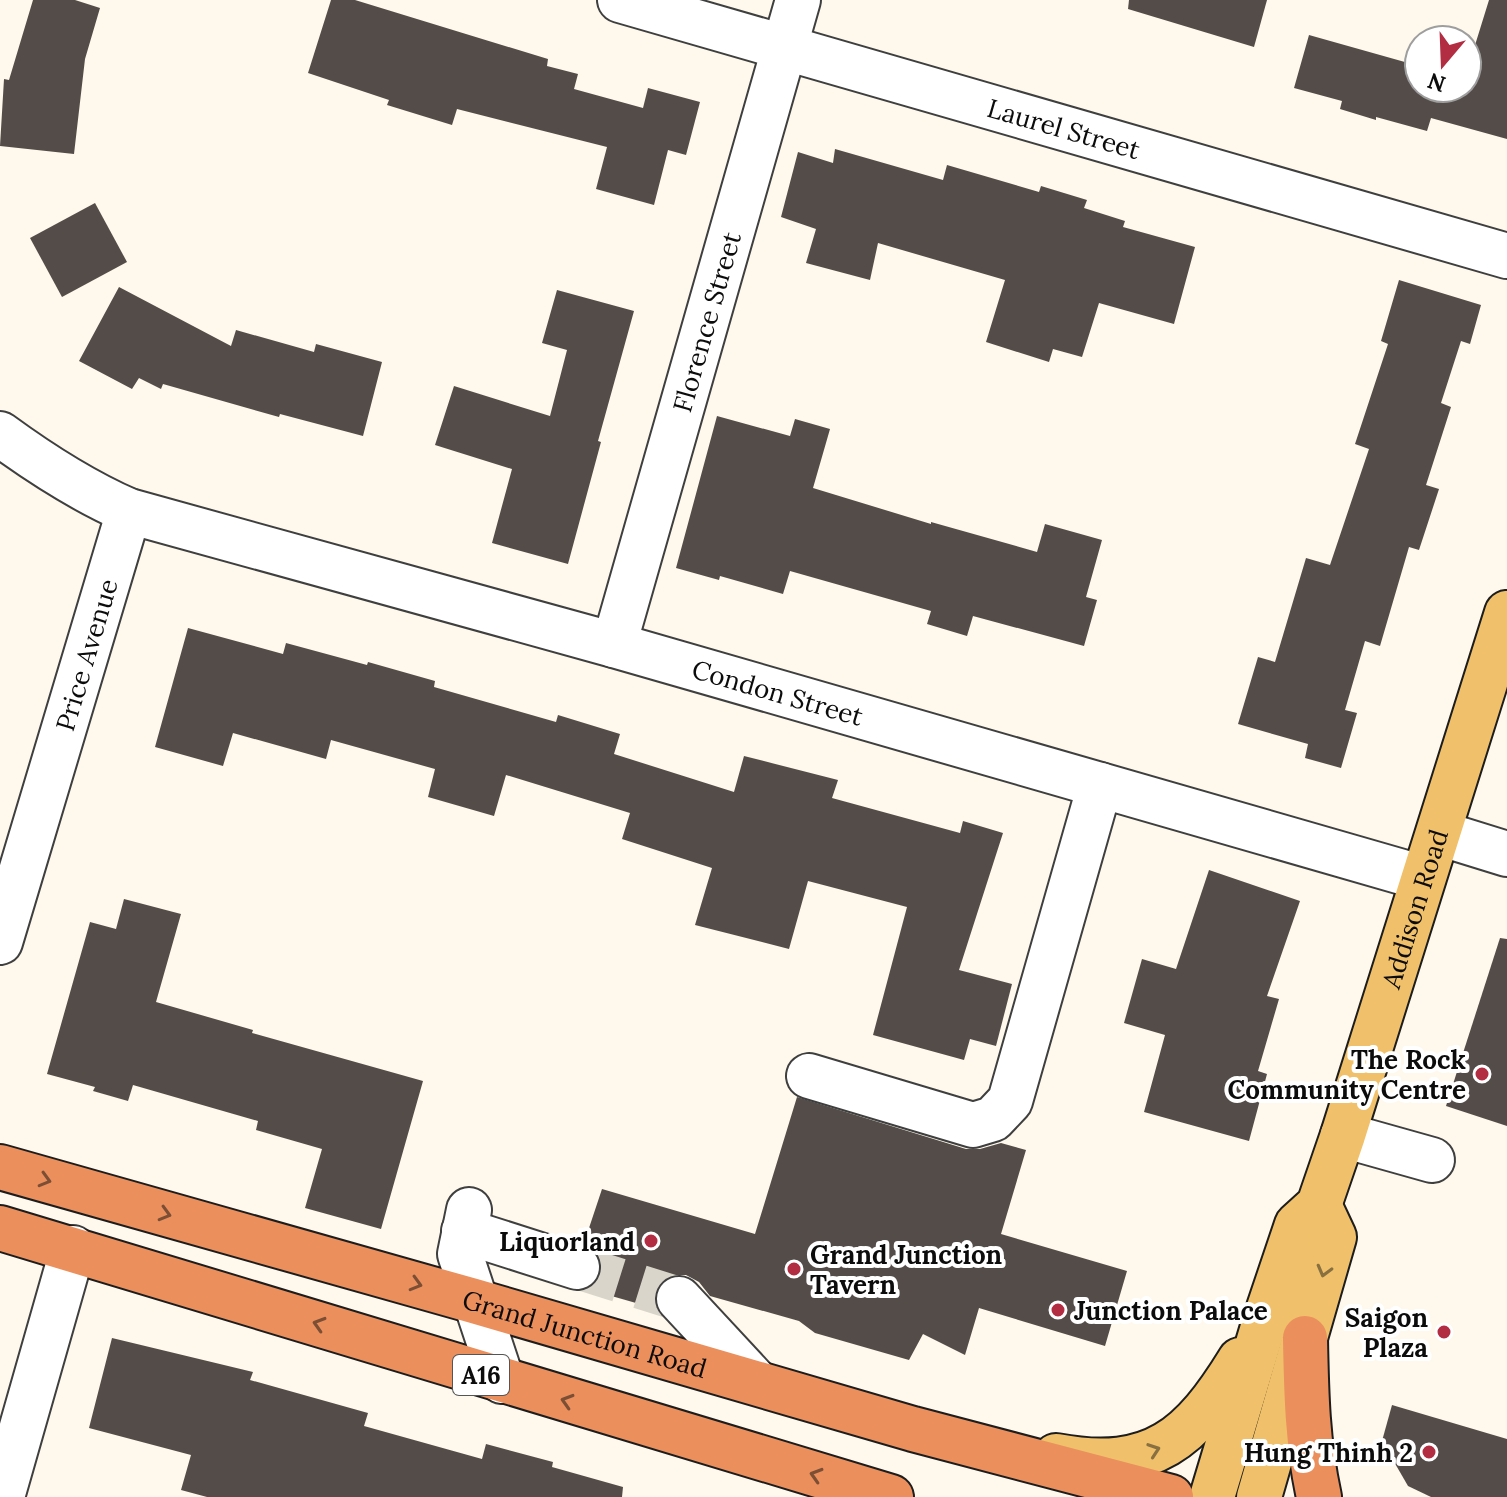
<svg xmlns="http://www.w3.org/2000/svg" width="1507" height="1497" font-family="Lora,serif">
	<rect width="100%" height="100%" fill="#fef9ec"/>
	<g fill="#544c49">
		<polygon points="33,0 75,0 100,8 85,59 74,154 0,146 4,79 9,80"/>
		<polygon points="331,0 355,0 548,59 547,66 578,74 574,89 643,108 648,88 700,102 686,155 668,150 654,205 596,189 607,147 457,109 452,125 387,105 389,100 308,73"/>
		<polygon points="1129,0 1267,0 1254,47 1128,9"/>
		<polygon points="1489,0 1507,0 1507,139 1431,118 1427,131 1376,117 1376,120 1340,109 1342,101 1294,88 1309,35 1419,66 1419,88 1467,88 1467,71"/>
		<polygon points="835,149 943,180 947,165 1039,192 1041,186 1087,200 1084,208 1125,221 1123,227 1195,247 1174,324 1099,303 1082,357 1053,349 1049,362 986,342 1005,280 878,243 870,280 806,263 816,229 781,217 798,152 833,163"/>
		<polygon points="95,203 127,262 62,297 30,238"/>
		<polygon points="1399,280 1481,305 1470,344 1461,341 1441,403 1451,407 1426,485 1439,489 1419,550 1409,547 1380,646 1365,641 1345,710 1357,713 1341,768 1305,758 1308,744 1238,724 1258,657 1275,662 1306,558 1330,565 1369,449 1355,444 1388,344 1381,341"/>
		<polygon points="119,287 231,346 236,330 314,352 316,344 382,362 363,436 280,414 279,417 163,384 161,389 139,378 132,389 79,361"/>
		<polygon points="557,290 634,311 598,441 601,442 568,564 492,543 512,469 435,445 454,386 550,416 567,350 542,343"/>
		<polygon points="717,416 790,436 795,419 830,429 813,488 931,524 931,522 1037,552 1045,524 1102,540 1086,597 1097,600 1084,646 973,616 967,636 927,624 931,611 790,571 783,594 720,576 719,580 676,568"/>
		<polygon points="188,628 283,654 286,643 367,665 368,662 435,681 434,687 556,722 558,715 620,734 614,754 734,792 744,756 838,780 832,798 960,833 963,821 1003,833 959,970 1012,984 996,1046 970,1039 964,1060 873,1035 907,907 808,881 789,949 695,925 712,868 622,839 630,813 506,775 494,816 428,797 435,769 331,740 326,759 233,733 223,766 155,747"/>
		<polygon points="1209,870 1300,901 1267,996 1279,999 1258,1071 1267,1074 1249,1141 1144,1112 1165,1035 1124,1023 1142,959 1176,969"/>
		<polygon points="124,899 181,914 156,1002 253,1030 252,1033 423,1081 381,1229 305,1208 322,1149 256,1130 258,1121 133,1085 128,1101 93,1091 95,1087 47,1074 90,922 116,929"/>
		<polygon points="1500,938 1507,939 1507,1126 1446,1106"/>
		<polygon points="797,1097 966,1149 980,1149 1001,1143 1026,1150 1001,1234 1127,1271 1105,1346 979,1308 965,1355 923,1334 909,1360 815,1333 799,1321 710,1296 699,1282 686,1275 673,1275 662,1281 655,1292 657,1309 587,1289 594,1285 601,1274 601,1261 596,1251 584,1243 602,1189 755,1234"/>
		<polygon points="112,1338 253,1372 250,1380 368,1413 364,1426 482,1459 486,1444 553,1462 552,1467 623,1487 622,1497 207,1497 181,1490 191,1455 89,1428"/>
		<polygon points="1392,1405 1507,1439 1507,1497 1431,1497 1408,1486 1382,1441"/>
	</g>
	<g fill="none" stroke-linecap="round" stroke-linejoin="round">
		<polyline stroke="#dad5ca" stroke-width="44" stroke-dasharray="44 22" stroke-linecap="butt" points="577,1267 679,1299"/>
		<defs>
			<g id="minor">
				<path id="s1" d="M620 0 1507 256"/>
				<path id="s2" d="M0 434C41 464 83 491 129 511L614 645 1423 878"/>
				<path id="s3" d="M614 645 798 0"/>
				<polyline points="1439,833 1507,854"/>
				<path id="s4" d="M0 942 129 511"/>
				<polyline points="809,1076 973,1125 993,1119 1010,1101 1100,785"/>
				<polyline points="1343,1135 1432,1160"/>
				<polyline points="469,1210 460,1254 502,1381"/>
				<polyline points="464,1231 577,1267"/>
				<polyline points="679,1299 756,1382"/>
				<polyline points="2,1497 73,1248"/>
			</g>
			<g id="major">
				<path d="M1056 1456C1153 1474 1192 1438 1240 1360"/>
				<path id="s5" d="M1212 1497 1266 1317 1297 1225 1319 1205 1343 1135 1507 613"/>
				<polyline points="1259,1497 1334,1237 1319,1205"/>
			</g>
			<g id="highway">
				<path id="s6" d="M0 1167 474 1301 913 1429 1171 1497"/>
				<polyline points="0,1228 891,1497"/>
				<path d="M1305 1338C1306 1394 1307 1442 1319 1497"/>
			</g>
		</defs>
		<use href="#minor" stroke="#3f3f3f" stroke-width="48"/>
		<use href="#major" stroke="#1d1d1d" stroke-width="48"/>
		<use href="#highway" stroke="#1d1d1d" stroke-width="48"/>
		<use href="#minor" stroke="#fff" stroke-width="44"/>
		<use href="#major" stroke="#f0c16a" stroke-width="44"/>
		<use href="#highway" stroke="#eb8f5d" stroke-width="44"/>
	</g>
	<defs><path id="oneway-chevron" d="M-2-3.5L2.5 0L-2 3.5" fill="none" stroke-width="1.6" stroke-linecap="round" stroke-linejoin="round" transform="scale(2)"/></defs>
	<g stroke="#7c4e34">
		<use href="#oneway-chevron" transform="translate(45 1180) rotate(16)"/>
		<use href="#oneway-chevron" transform="translate(165 1214) rotate(16)"/>
		<use href="#oneway-chevron" transform="translate(416 1284) rotate(16)"/>
		<use href="#oneway-chevron" transform="translate(319 1324) rotate(-163)"/>
		<use href="#oneway-chevron" transform="translate(567 1401) rotate(-163)"/>
		<use href="#oneway-chevron" transform="translate(816 1475) rotate(-163)"/>
	</g>
	<g stroke="#897040">
		<use href="#oneway-chevron" transform="translate(1324 1271) rotate(105)"/>
		<use href="#oneway-chevron" transform="translate(1154 1450) rotate(-19)"/>
	</g>
	<g fill="#b32d42" stroke="#fff" stroke-width="3">
		<circle cx="1482" cy="1074" r="8"/>
		<circle cx="651" cy="1241" r="8"/>
		<circle cx="794" cy="1269" r="8"/>
		<circle cx="1058" cy="1310" r="8"/>
		<circle cx="1444" cy="1332" r="8"/>
		<circle cx="1429" cy="1452" r="8"/>
	</g>
	<g text-anchor="middle" dominant-baseline="central" stroke-width="8" stroke-linejoin="round" paint-order="stroke">
		<rect fill="#fff" stroke="#555" stroke-width="2" x="453" y="1355" width="56" height="40" rx="6"/>
		<g font-size="24" font-weight="bold" fill="#0c0c0c">
			<text x="481" y="1375">A16</text>
		</g>
		<g font-size="26" fill="#0c0c0c" stroke="#fff">
			<text stroke="none"><textPath href="#s1" startOffset="462">Laurel Street</textPath></text>
			<text stroke="none"><textPath href="#s3" startOffset="336">Florence Street</textPath></text>
			<text stroke="none"><textPath href="#s4" startOffset="300">Price Avenue</textPath></text>
			<text stroke="none"><textPath href="#s2" startOffset="824">Condon Street</textPath></text>
			<text stroke="none"><textPath href="#s5" startOffset="626">Addison Road</textPath></text>
			<text stroke="none"><textPath href="#s6" startOffset="608">Grand Junction Road</textPath></text>
		</g>
		<g font-size="26" font-weight="bold" fill="#0c0c0c" stroke="#fff" text-anchor="end">
			<text x="1466" y="1059">The Rock<tspan x="1466" dy="30">Community Centre</tspan></text>
			<text x="635" y="1241">Liquorland</text>
			<text x="810" y="1254" text-anchor="start">Grand Junction<tspan x="810" dy="30">Tavern</tspan></text>
			<text x="1074" y="1310" text-anchor="start">Junction Palace</text>
			<text x="1428" y="1317">Saigon<tspan x="1428" dy="30">Plaza</tspan></text>
			<text x="1413" y="1452">Hung Thinh 2</text>
		</g>
	</g>
	<g transform="translate(1443 64) rotate(199)"><circle r="38" fill="#ffffff" stroke="#9e9e9e" stroke-width="2"/>
	<path d="M0-6L14 30L0 20L-14 30Z" fill="#b32d42"/>
	<text y="-12" font-size="22" font-weight="bold" text-anchor="middle" fill="#0c0c0c">N</text>
	</g>
</svg>
